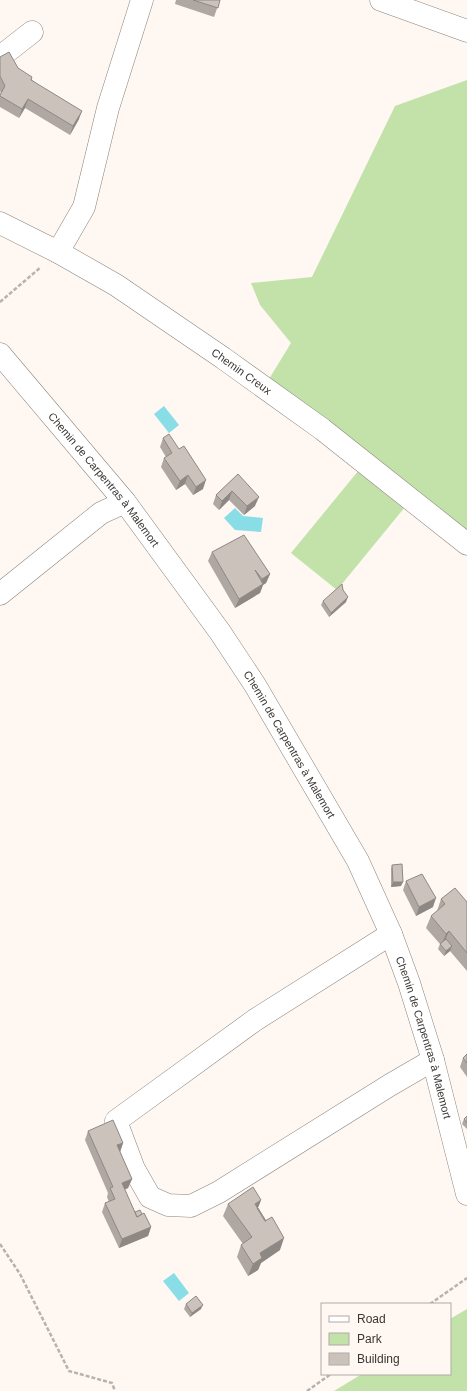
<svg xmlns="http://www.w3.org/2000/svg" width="467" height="1391" font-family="Helvetica,sans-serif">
	<rect width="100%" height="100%" fill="#fef7f2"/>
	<g fill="#c2e2a9">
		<polygon points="467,80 467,535 269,379 291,343 260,305 251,283 312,277 395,106"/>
		<polygon points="359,470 405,507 337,590 291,553"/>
		<polygon points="467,1309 467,1391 334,1391 362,1374 450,1374 450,1319"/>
	</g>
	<g fill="#89dde6">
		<polygon points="164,406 179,425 169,433 154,414"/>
		<polygon points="235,508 243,516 263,518 261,532 235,530 224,518"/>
		<polygon points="174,1273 189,1293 179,1301 163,1281"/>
	</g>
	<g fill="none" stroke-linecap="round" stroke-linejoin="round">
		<defs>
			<g id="minor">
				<polyline points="381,0 467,31"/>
				<polyline points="0,57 32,32"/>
				<path id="s1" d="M0 223 58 252 116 285 223 358 322 429 467 544"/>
				<polyline points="58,252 84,207 108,108 142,0"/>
				<path id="s2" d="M0 354 125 502 220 632 255 685 358 861 391 934 409 983 433 1060 467 1194"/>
				<polyline points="0,594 101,513 125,502"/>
				<polyline points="391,934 255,1020 116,1121 134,1169 150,1197 168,1205 191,1206 219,1192 390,1085 433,1060"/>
			</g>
		</defs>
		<use href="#minor" stroke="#8c847e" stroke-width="23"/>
		<g stroke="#b7b2ad" stroke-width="2.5" stroke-dasharray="4 2" stroke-linecap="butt">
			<polyline points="0,302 41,267"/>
			<polyline points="0,1244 20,1274 69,1371 112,1383 115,1391"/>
			<polyline points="430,1304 467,1278"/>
			<polyline points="307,1391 331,1374"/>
		</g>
		<use href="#minor" stroke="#fff" stroke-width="22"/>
	</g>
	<g fill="#afa7a2">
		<polygon points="176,0 220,0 214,17 175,4"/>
		<polygon points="0,57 18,68 79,119 70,135 25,108 19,118 0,107 0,95 1,93 0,91"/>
		<polygon points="163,438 203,489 193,495 185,484 176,490 161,467 164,458 166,457 160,447"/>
		<polygon points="238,474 255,506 244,515 229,500 219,510 213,504 216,495"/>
		<polygon points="212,552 270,574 266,583 263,585 260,593 235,608 208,561"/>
		<polygon points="343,590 346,602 329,617 321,605 323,601"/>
		<polygon points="392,865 401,886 391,887 391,869"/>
		<polygon points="406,881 433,907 416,916 403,890"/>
		<polygon points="441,899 467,902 467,971 450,951 444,956 438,949 440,944 426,928 431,916 437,911"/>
		<polygon points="467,1054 467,1077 460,1067 463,1058"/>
		<polygon points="467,1116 467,1129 462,1124 464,1119"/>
		<polygon points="88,1131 123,1143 120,1152 132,1179 128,1188 124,1190 135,1212 142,1214 151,1227 148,1236 119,1248 102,1212 105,1203 109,1202 107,1197 108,1193 85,1140"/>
		<polygon points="261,1200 258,1208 280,1250 261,1263 258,1270 248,1276 237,1257 241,1245 243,1244 223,1216 228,1204"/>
		<polygon points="186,1304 201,1309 190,1317 184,1309"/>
	</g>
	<g fill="#8e8884">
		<polygon points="28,99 25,108 19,118 22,109"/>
		<polygon points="82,111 79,119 70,135 73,126"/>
		<polygon points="188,475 185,484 176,490 180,481"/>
		<polygon points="206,480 203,489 193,495 196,487"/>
		<polygon points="232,491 229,500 219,510 222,501"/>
		<polygon points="259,497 255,506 244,515 247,506"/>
		<polygon points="270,574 266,583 263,585 260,593 235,608 239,599 259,586 262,579"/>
		<polygon points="348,597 346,602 329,617 331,613"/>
		<polygon points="393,882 403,882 401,886 391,887"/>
		<polygon points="436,898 433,907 416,916 419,907"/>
		<polygon points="449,931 444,943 441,946 446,934"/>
		<polygon points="452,946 450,951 444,956 446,951"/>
		<polygon points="123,1143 120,1152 117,1145"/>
		<polygon points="132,1179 128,1188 118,1192 122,1183"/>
		<polygon points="261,1200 256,1212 255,1204"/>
		<polygon points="151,1227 148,1236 119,1248 122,1239"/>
		<polygon points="284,1238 280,1250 261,1263 258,1270 248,1276 253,1264 260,1253"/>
		<polygon points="203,1305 201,1309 190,1317 192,1313"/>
	</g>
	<g fill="#cbc2bc" stroke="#8e8884">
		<polygon points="193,0 220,0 218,8"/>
		<polygon points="9,52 18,68 32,77 31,80 82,111 73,126 28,99 22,109 0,96 0,95 5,86 0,76 0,57"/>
		<polygon points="169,434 179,449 184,446 206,480 196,487 188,475 180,481 164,458 172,453 163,438"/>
		<polygon points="238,474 259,497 247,506 232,491 222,501 216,495"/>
		<polygon points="244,535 270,574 262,579 255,570 263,584 239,599 212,552"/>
		<polygon points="342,584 343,590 348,597 331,613 323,601"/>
		<polygon points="402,864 403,882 393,882 392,865"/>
		<polygon points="422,874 436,898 419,907 406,881"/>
		<polygon points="455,888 467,902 467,953 449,931 446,934 431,916 445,904 441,899"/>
		<polygon points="446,939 452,946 446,951 440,944"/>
		<polygon points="467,1054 467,1063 463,1058"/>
		<polygon points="467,1116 467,1123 464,1119"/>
		<polygon points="113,1120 123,1143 117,1145 132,1179 122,1183 137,1217 144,1213 151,1227 122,1239 105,1203 115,1199 110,1188 113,1187 88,1131"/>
		<polygon points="253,1187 261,1200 255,1204 265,1221 272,1217 284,1238 260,1253 262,1258 253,1264 241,1245 252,1237 228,1204"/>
		<polygon points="257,1208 258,1208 266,1221 265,1221"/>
		<polygon points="140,1210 142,1214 137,1217 135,1212"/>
		<polygon points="196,1296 203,1305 192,1313 186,1304"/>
	</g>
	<g text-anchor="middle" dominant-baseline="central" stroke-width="3" stroke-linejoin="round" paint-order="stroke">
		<g font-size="11" fill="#393633" stroke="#fef7f2">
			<text stroke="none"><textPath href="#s1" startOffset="284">Chemin Creux</textPath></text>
			<text stroke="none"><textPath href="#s2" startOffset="163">Chemin de Carpentras à Malemort</textPath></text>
			<text stroke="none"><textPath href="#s2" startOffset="487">Chemin de Carpentras à Malemort</textPath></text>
			<text stroke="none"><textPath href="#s2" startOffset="811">Chemin de Carpentras à Malemort</textPath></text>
		</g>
	</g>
	<rect x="321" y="1303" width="130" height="72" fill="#fef7f2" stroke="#afaaa6"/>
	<rect x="329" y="1316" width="20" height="6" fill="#ffffff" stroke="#afaaa6"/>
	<text x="357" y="1323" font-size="12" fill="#393633">Road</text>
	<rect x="329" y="1333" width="20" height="12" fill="#c2e2a9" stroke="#afaaa6"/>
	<text x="357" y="1343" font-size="12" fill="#393633">Park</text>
	<rect x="329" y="1353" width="20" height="12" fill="#cbc2bc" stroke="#afaaa6"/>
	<text x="357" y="1363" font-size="12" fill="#393633">Building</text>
</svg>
